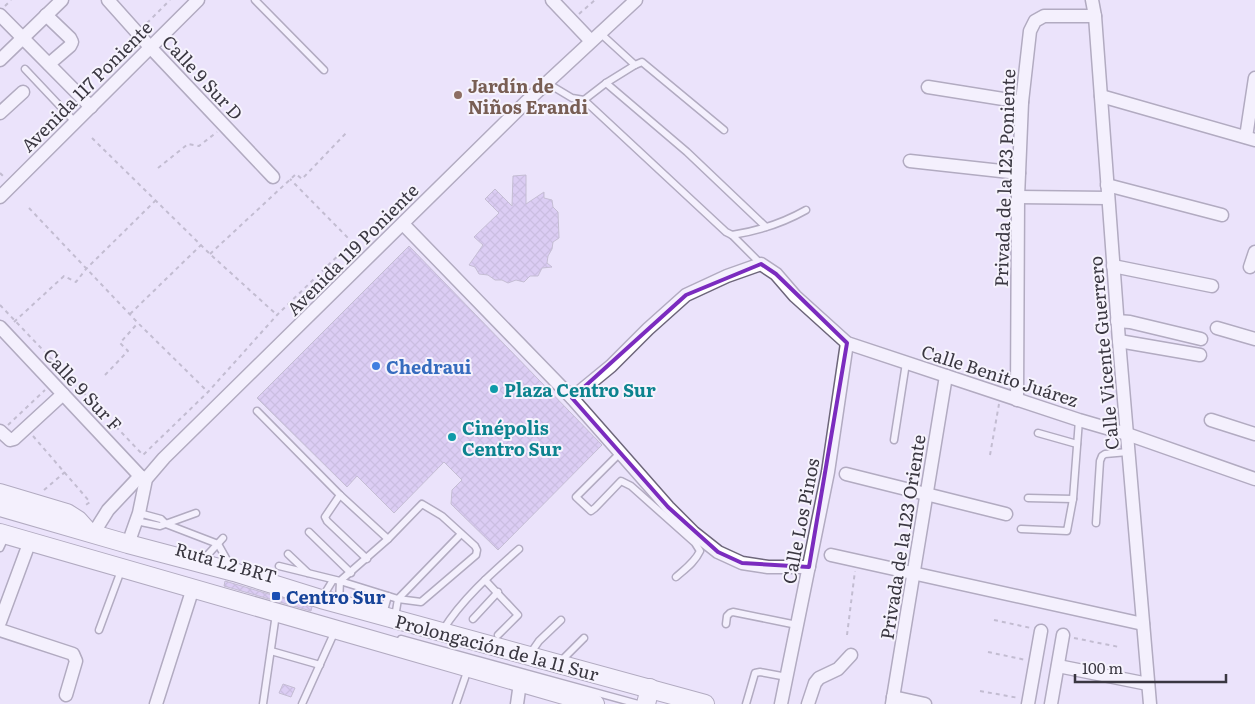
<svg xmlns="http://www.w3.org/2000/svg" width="1255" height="704" font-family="Literata,serif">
	<defs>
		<pattern id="building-cross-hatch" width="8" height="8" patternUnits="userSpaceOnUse" patternTransform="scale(1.25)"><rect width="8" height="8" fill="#c9b1ec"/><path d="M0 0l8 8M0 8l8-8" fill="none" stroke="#a491c1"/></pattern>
	</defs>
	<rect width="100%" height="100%" fill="#ebe3fb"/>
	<g fill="url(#building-cross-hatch)" stroke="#968ea3">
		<polygon points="526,175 526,204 544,192 544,198 552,200 553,207 558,212 559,238 553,242 552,249 548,256 547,263 552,267 542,268 538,276 530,276 524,282 516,280 508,283 502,280 495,280 488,275 479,274 475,267 469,265 483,245 474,237 499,213 485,199 495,189 512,206 513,176"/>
		<polygon points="409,246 602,445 498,550 451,504 452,490 462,480 444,462 394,513 357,476 347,487 257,398"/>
		<polygon points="225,581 312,607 311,611 224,586"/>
		<polygon points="283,684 295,688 291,697 279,693"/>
	</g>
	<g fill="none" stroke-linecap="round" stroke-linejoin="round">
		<defs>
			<g id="lane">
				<polyline points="255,0 324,70"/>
				<polyline points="600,33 635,65 642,62 724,130"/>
				<polyline points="25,69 75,122"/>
				<polyline points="547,83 572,98 584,100 606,83 635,65"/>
				<polyline points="606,83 687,152 766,227"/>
				<polyline points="584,100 726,232 732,235 761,264"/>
				<path d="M732 235C758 231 783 223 806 210"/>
				<polyline points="257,411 340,495 388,539"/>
				<polyline points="1038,433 1077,444"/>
				<polyline points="894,440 906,363"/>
				<path d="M620 453 576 497 591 511 595 508 621 481 631 486 695 543 700 551C695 562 685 569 676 577"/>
				<polyline points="340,495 325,517 327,521 367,559"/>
				<polyline points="1028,498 1073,499"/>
				<polyline points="139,513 161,519 166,524 218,544 232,569"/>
				<polyline points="136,521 160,526 196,513"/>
				<polyline points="1096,523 1100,461 1102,456 1105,454 1128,452"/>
				<polyline points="1021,529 1067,531 1073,499 1079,420"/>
				<polyline points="309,532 351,573"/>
				<polyline points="0,548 6,535"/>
				<polyline points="288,554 308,573"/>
				<polyline points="202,561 223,538"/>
				<polyline points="279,566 340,581 388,539 422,504 442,516 475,546 477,550 476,555 421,602 398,599 340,581 339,603"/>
				<polyline points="485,580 518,615 498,635"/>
				<polyline points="322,598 333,580"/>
				<polyline points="383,614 388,596"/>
				<polyline points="395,617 398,599 461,534"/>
				<polyline points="473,619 498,592"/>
				<polyline points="726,624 727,616 730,613 733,612 797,625"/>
				<polyline points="99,630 122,568"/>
				<path d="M443 630C462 599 492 573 519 549"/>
				<polyline points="401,639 638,704"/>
				<polyline points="271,651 320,665"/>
				<polyline points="530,654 539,641 561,620"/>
				<polyline points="560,662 584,638"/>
				<polyline points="263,704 276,614"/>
				<polyline points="302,704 335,631"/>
				<polyline points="456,704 468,669"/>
				<polyline points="746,704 755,673 760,672 787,677"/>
			</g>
			<g id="street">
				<polyline points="108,0 150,47 273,177"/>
				<polyline points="552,0 591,41"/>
				<polyline points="1092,0 1095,16 1119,341 1150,704"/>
				<polyline points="0,15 91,107"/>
				<polyline points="46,15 70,38 72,42 70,46 49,64"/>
				<polyline points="0,60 62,0"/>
				<polyline points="928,87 1022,102"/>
				<polyline points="1101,96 1255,140"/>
				<polyline points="0,113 23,92"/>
				<polyline points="1246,137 1255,78"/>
				<polyline points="910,161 1019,173"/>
				<polyline points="1107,185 1222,215"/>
				<polyline points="0,197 198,0"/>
				<polyline points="1018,197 1108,198"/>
				<polyline points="403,224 572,398 668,507 694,533 718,552 742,563 768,567 809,567"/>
				<polyline points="1113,266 1212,286"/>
				<polyline points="1250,267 1255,252"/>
				<polyline points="1117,321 1130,322 1201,339"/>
				<polyline points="0,327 140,476"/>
				<polyline points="1217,328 1255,339"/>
				<polyline points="1119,341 1200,355"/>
				<polyline points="572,398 611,366 648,329 686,295 727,276 761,264 776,274 795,296 847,343 1079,420 1127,434 1255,479"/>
				<polyline points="1017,400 1018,197 1022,102 1030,31 1035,21 1044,16 1095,16"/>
				<polyline points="1211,420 1255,434"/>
				<polyline points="0,431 10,440 14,439 63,394"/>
				<polyline points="846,474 1006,514"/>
				<polyline points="93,534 108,510 140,476 146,479"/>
				<polyline points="128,544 139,513 146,479 164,458 525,103 636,0"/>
				<polyline points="831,555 1143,624"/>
				<polyline points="0,622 30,541"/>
				<polyline points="0,630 73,654 76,661 66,695"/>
				<polyline points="1058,666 1148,684"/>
				<polyline points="893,697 925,704"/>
				<polyline points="156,704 193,588"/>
				<polyline points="517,704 520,683"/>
				<polyline points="781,704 828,472 847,343"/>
				<polyline points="808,704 815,683 819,678 838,669 851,655"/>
				<polyline points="892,704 946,376"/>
				<polyline points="1028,704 1041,631"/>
				<polyline points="1051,704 1063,635"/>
			</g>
			<g id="secondary">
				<polyline points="0,493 67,513 78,520 87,530"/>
				<polyline points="0,507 128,544 234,572 321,599 705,704"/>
				<polyline points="0,533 595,704"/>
				<polyline points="646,704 650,688"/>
			</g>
		</defs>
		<use href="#lane" stroke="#6d667a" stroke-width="9"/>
		<use href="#street" stroke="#6d667a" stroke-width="15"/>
		<use href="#secondary" stroke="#6d667a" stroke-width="20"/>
		<g stroke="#928d9e" stroke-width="2" stroke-dasharray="4 4" stroke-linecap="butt">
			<polyline points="5,6 11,0"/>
			<polyline points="579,14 595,0"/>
			<polyline points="147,23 170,0"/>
			<polyline points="92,138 210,254 277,315"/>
			<polyline points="158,168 188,144 199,146 217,132"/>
			<polyline points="0,173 5,178"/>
			<polyline points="29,208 138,323 208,392"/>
			<polyline points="210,254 296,174 302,179 348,131"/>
			<polyline points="0,305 143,455 208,392 277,315 352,242 290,179"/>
			<polyline points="130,314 201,245"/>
			<polyline points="14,322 64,276 76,282 86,269 155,201"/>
			<polyline points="105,375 128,351 120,343 137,324"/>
			<polyline points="8,425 45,390"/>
			<polyline points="33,436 90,502 83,507"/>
			<polyline points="990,455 999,404"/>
			<polyline points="44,490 65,472"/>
			<polyline points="994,620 1031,628"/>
			<polyline points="847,635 855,571"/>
			<polyline points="1074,638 1119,647"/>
			<polyline points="988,652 1026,660"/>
			<polyline points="980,691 1019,698"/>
		</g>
		<use href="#lane" stroke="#fff" stroke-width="6"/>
		<use href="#street" stroke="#fff" stroke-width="12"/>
		<use href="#secondary" stroke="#fff" stroke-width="18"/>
	</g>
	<path d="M0 0H1255V704H0ZM761 264 776 274 847 343 809 567 742 563 718 552 668 507 572 398 686 295Z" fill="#ebe3fb" fill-opacity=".55" fill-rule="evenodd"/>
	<path fill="none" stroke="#7b2cbf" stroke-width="4" stroke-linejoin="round" d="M761 264 776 274 847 343 809 567 742 563 718 552 668 507 572 398 686 295Z"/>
	<circle fill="#8d6e63" stroke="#f6f3fd" stroke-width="2" cx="458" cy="95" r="5"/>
	<circle fill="#3f7fe0" stroke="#f6f3fd" stroke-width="2" cx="376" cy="366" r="5"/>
	<g fill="#0f9aa8" stroke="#f6f3fd" stroke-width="2">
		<circle cx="494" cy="389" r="5"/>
		<circle cx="452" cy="437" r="5"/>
	</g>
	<rect fill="#1a4fb4" stroke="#f6f3fd" stroke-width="2" x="271" y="591" width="10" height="10" rx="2.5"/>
	<g text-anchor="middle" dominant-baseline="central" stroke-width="4" stroke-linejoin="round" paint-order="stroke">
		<g font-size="18" fill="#3a3741" stroke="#f6f3fd">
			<text transform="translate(203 77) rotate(47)">Calle 9 Sur D</text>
			<text transform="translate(86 86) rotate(-45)">Avenida 117 Poniente</text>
			<text transform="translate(1004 178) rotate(-88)">Privada de la 123 Poniente</text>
			<text transform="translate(352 249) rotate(-45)">Avenida 119 Poniente</text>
			<text transform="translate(1103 353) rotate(-95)">Calle Vicente Guerrero</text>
			<text transform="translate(1000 375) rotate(18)">Calle Benito Juárez</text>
			<text transform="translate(83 389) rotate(47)">Calle 9 Sur F</text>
			<text transform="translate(800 521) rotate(-79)">Calle Los Pinos</text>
			<text transform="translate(902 537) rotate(-81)">Privada de la 123 Oriente</text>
			<text transform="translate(226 562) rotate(16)">Ruta L2 BRT</text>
			<text transform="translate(497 647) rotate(15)">Prolongación de la 11 Sur</text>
		</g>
		<g font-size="18" font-weight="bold" fill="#785e54" stroke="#f6f3fd" text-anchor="start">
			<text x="468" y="85">Jardín de<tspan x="468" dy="21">Niños Erandi</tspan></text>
		</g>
		<g font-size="18" font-weight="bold" fill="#366cbe" stroke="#f6f3fd" text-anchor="start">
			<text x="386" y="366">Chedraui</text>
		</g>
		<g font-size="18" font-weight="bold" fill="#0d838f" stroke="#f6f3fd" text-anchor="start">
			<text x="504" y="389">Plaza Centro Sur</text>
			<text x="462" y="427">Cinépolis<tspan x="462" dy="21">Centro Sur</tspan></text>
		</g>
		<g font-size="18" font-weight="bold" fill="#164399" stroke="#f6f3fd" text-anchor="start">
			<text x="286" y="596">Centro Sur</text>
		</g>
	</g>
	<path d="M1075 674v8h151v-8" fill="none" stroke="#3a3741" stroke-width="2.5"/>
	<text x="1082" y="674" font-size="15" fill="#3a3741" stroke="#f6f3fd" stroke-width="4" paint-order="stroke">100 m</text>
</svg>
